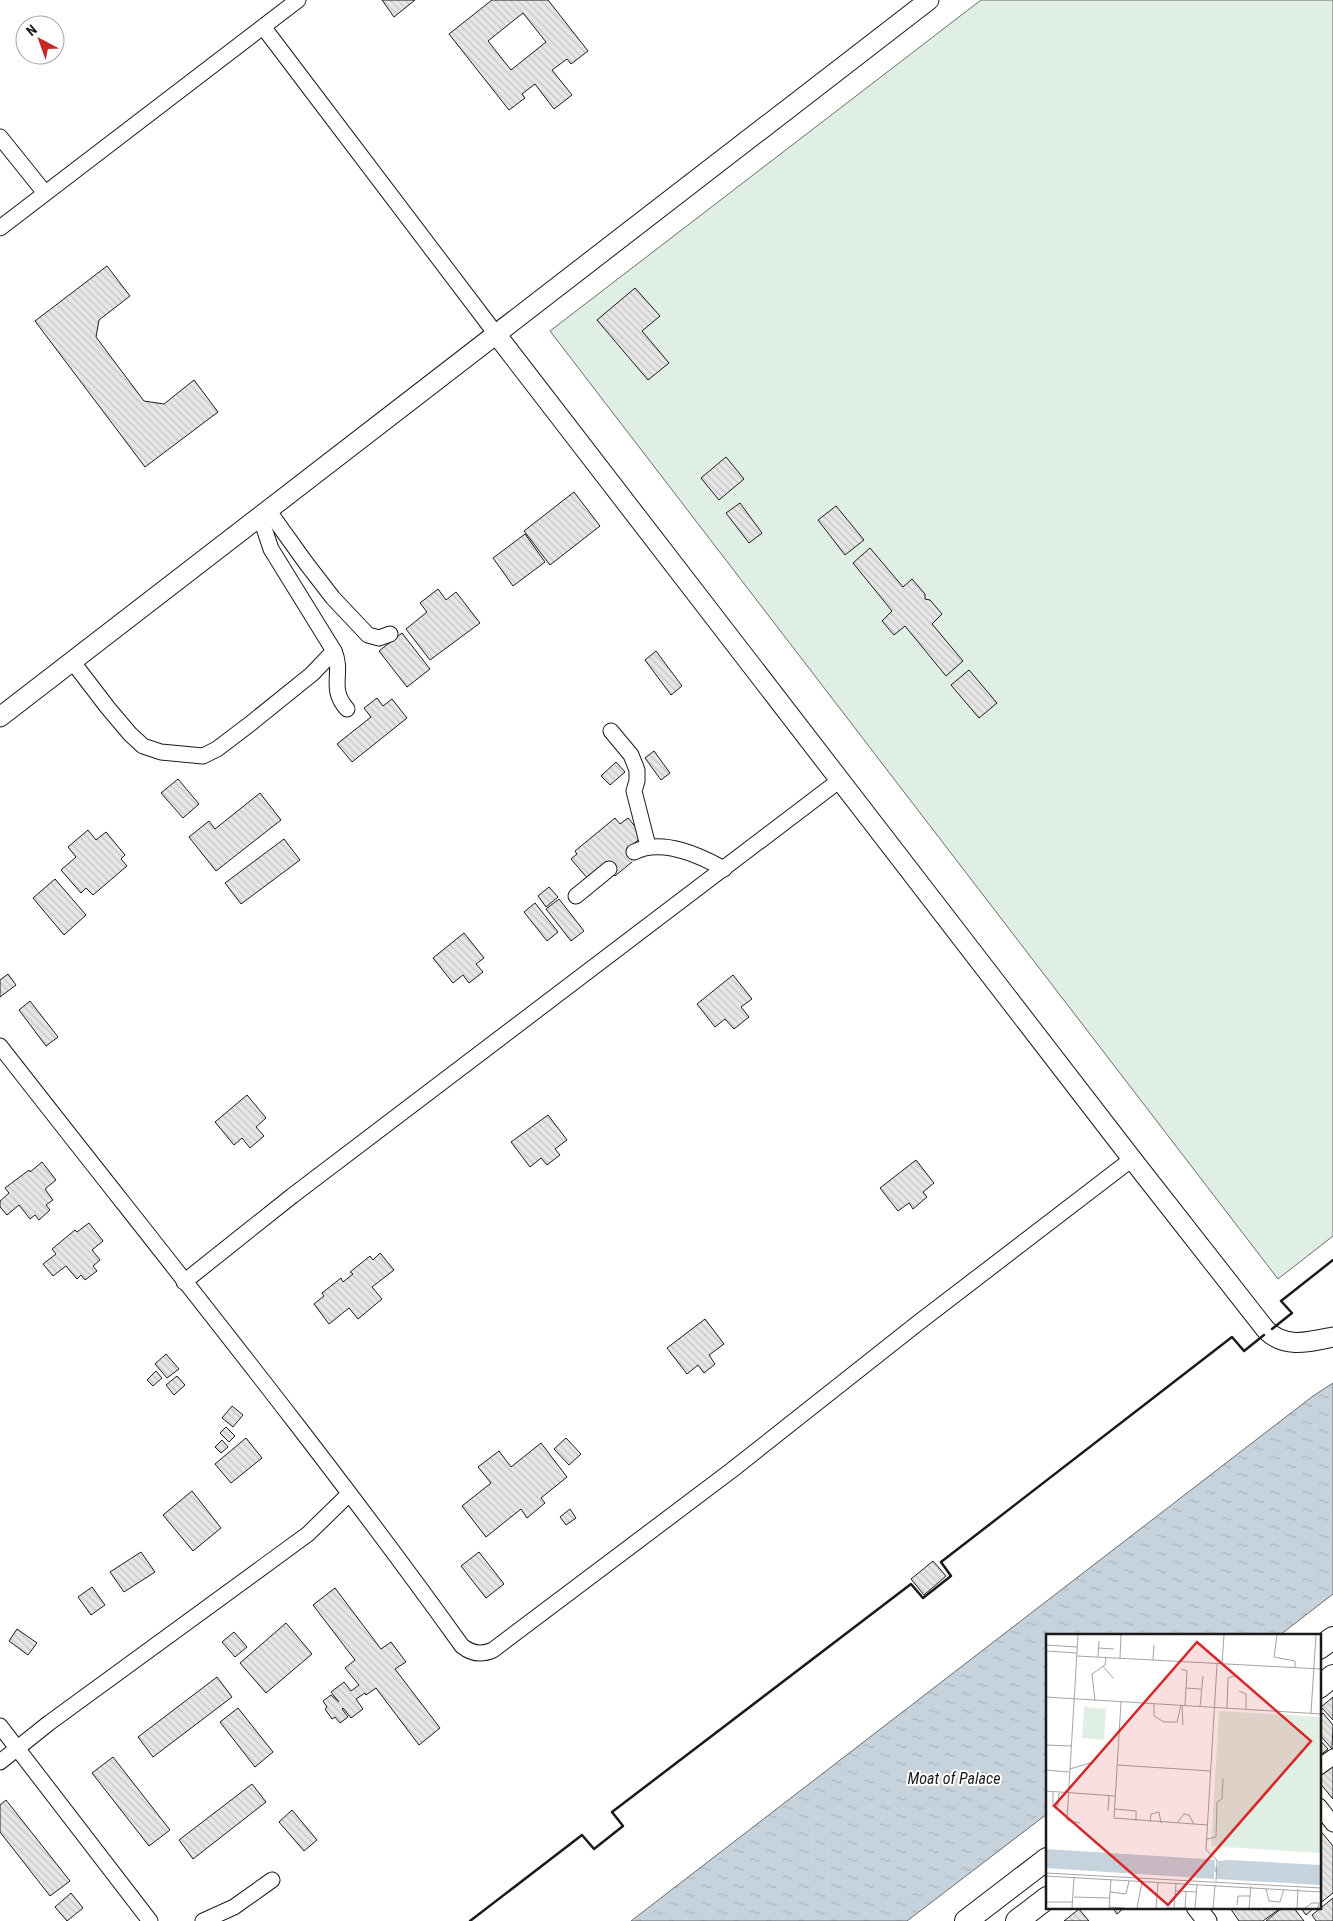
<svg xmlns="http://www.w3.org/2000/svg" width="1333" height="1921" font-family="'Roboto Condensed',sans-serif">
	<defs>
		<pattern id="water-ripples" width="26" height="14" patternUnits="userSpaceOnUse" patternTransform="scale(1.25)"><rect width="26" height="14" fill="#c6d2dc"/><path d="M2 4q2-2 4 0t4 0M15 11q2-2 4 0t4 0" fill="none" stroke="#aab4bc"/></pattern>
		<pattern id="building-back-hatch" width="6" height="6" patternUnits="userSpaceOnUse" patternTransform="scale(1.25)"><rect width="6" height="6" fill="#e6e6e6"/><path d="M-1 5l2 2M0 0l6 6M5-1l2 2" fill="none" stroke="#c5c5c5"/></pattern>
	</defs>
	<rect width="100%" height="100%" fill="#fff"/>
	<polygon fill="#e0efe3" stroke="#6a6a6a" points="981,0 1333,0 1333,1236 1278,1279 550,331"/>
	<polygon fill="url(#water-ripples)" stroke="#6a6a6a" points="1333,1383 1333,1594 1280,1635 1047,1635 1047,1814 907,1921 631,1921 1313,1396"/>
	<g fill="url(#building-back-hatch)" stroke="#1a1a1a" fill-rule="evenodd">
		<polygon points="382,0 415,0 394,17"/>
		<path d="M492 0H548L588 51 571 64 567 59 552 70 572 95 554 109 535 84 522 94 525 98 509 110 449 34ZM523 13 546 42 511 70 488 41Z"/>
		<polygon points="107,266 130,296 99,320 96,337 144,401 164,404 194,380 218,412 145,467 35,321"/>
		<polygon points="635,288 660,316 642,331 669,363 648,380 597,320"/>
		<polygon points="726,457 744,479 719,500 701,478"/>
		<polygon points="574,492 600,526 550,565 524,531"/>
		<polygon points="740,503 762,533 749,543 726,513"/>
		<polygon points="836,506 864,540 845,555 818,520"/>
		<polygon points="525,534 545,562 513,586 493,558"/>
		<polygon points="870,548 903,587 912,579 925,594 925,599 930,600 942,614 932,624 963,661 946,676 905,626 894,635 882,621 892,611 853,563"/>
		<polygon points="438,589 446,600 456,592 480,623 430,660 406,629 427,612 420,603"/>
		<polygon points="402,633 430,669 407,687 379,651"/>
		<polygon points="656,651 682,686 671,695 645,660"/>
		<polygon points="969,670 997,703 979,718 951,685"/>
		<polygon points="377,698 383,706 392,699 407,718 352,762 337,744 371,717 364,708"/>
		<polygon points="654,751 670,773 661,780 645,758"/>
		<polygon points="616,762 625,772 610,785 601,776"/>
		<polygon points="178,779 199,804 183,818 161,793"/>
		<polygon points="260,793 281,820 216,871 189,837 209,821 215,829"/>
		<polygon points="615,818 620,824 628,818 643,836 630,847 638,857 615,876 606,865 589,880 571,859 577,854 575,851"/>
		<polygon points="88,830 96,840 106,832 125,855 121,859 127,866 93,895 86,888 81,893 61,870 76,857 68,847"/>
		<polygon points="284,839 300,860 241,904 225,883"/>
		<polygon points="55,879 86,915 64,935 33,898"/>
		<polygon points="549,887 558,897 546,907 538,896"/>
		<polygon points="559,899 584,931 571,941 546,909"/>
		<polygon points="535,903 558,932 547,941 524,912"/>
		<polygon points="464,933 484,958 476,964 483,972 469,983 463,975 453,983 433,958"/>
		<polygon points="8,974 16,985 0,997 0,980"/>
		<polygon points="733,975 752,999 741,1007 749,1017 734,1029 725,1019 715,1027 697,1004"/>
		<polygon points="30,1001 58,1037 46,1046 19,1010"/>
		<polygon points="247,1095 266,1118 256,1127 264,1136 250,1148 242,1138 234,1145 215,1122"/>
		<polygon points="548,1115 567,1140 555,1149 560,1155 547,1165 541,1158 530,1167 511,1142"/>
		<polygon points="916,1160 934,1183 923,1192 927,1197 913,1209 909,1203 898,1211 880,1188"/>
		<polygon points="42,1162 56,1180 45,1189 53,1200 46,1205 50,1210 39,1220 35,1215 30,1219 19,1205 7,1215 0,1207 0,1201 9,1193 5,1188 29,1170 30,1172"/>
		<polygon points="89,1223 103,1241 92,1250 100,1260 93,1266 97,1271 85,1280 81,1275 77,1279 66,1266 53,1276 43,1264 56,1254 52,1249 75,1230 77,1232"/>
		<polygon points="380,1253 394,1270 372,1287 382,1299 358,1319 349,1308 329,1324 314,1304 324,1296 322,1293 341,1278 343,1282 353,1274 350,1272 370,1256 373,1260"/>
		<polygon points="705,1319 724,1344 709,1355 715,1364 704,1373 698,1365 687,1374 667,1348"/>
		<polygon points="166,1354 179,1369 167,1378 155,1364"/>
		<polygon points="156,1371 162,1378 153,1386 147,1380"/>
		<polygon points="177,1376 185,1385 174,1395 166,1385"/>
		<polygon points="232,1406 243,1415 233,1427 222,1418"/>
		<polygon points="226,1427 235,1436 229,1442 220,1433"/>
		<polygon points="246,1438 262,1458 231,1483 215,1464"/>
		<polygon points="566,1438 581,1454 569,1465 554,1449"/>
		<polygon points="222,1440 228,1447 221,1453 215,1447"/>
		<polygon points="541,1443 567,1477 541,1498 545,1503 527,1518 521,1509 486,1537 462,1506 491,1483 478,1467 499,1451 511,1467"/>
		<polygon points="192,1491 221,1528 193,1551 163,1515"/>
		<polygon points="570,1509 576,1518 566,1525 560,1517"/>
		<polygon points="141,1552 155,1572 124,1592 110,1572"/>
		<polygon points="479,1552 504,1584 486,1598 461,1566"/>
		<polygon points="933,1561 946,1576 924,1595 911,1579"/>
		<polygon points="92,1587 105,1605 91,1615 78,1597"/>
		<polygon points="335,1588 381,1649 391,1642 406,1662 395,1669 440,1728 419,1745 376,1688 366,1695 365,1693 356,1699 363,1709 351,1718 343,1708 342,1709 348,1717 340,1723 335,1717 332,1719 325,1709 327,1707 323,1701 331,1695 339,1702 331,1692 344,1682 351,1691 359,1685 345,1668 355,1660 313,1605"/>
		<polygon points="286,1623 312,1654 266,1693 240,1663"/>
		<polygon points="17,1629 37,1643 28,1655 9,1641"/>
		<polygon points="234,1632 247,1647 235,1657 222,1642"/>
		<polygon points="217,1677 232,1697 153,1757 138,1737"/>
		<polygon points="1333,1697 1333,1720 1321,1707"/>
		<polygon points="238,1708 273,1752 255,1767 220,1722"/>
		<polygon points="1323,1713 1333,1725 1332,1749 1319,1734 1319,1717"/>
		<polygon points="1319,1739 1328,1749 1319,1756"/>
		<polygon points="113,1757 170,1830 149,1846 92,1773"/>
		<polygon points="1333,1763 1333,1799 1319,1782 1319,1775"/>
		<polygon points="252,1784 266,1802 193,1859 179,1840"/>
		<polygon points="6,1800 70,1881 50,1896 0,1832 0,1805"/>
		<polygon points="292,1810 317,1840 304,1851 279,1822"/>
		<polygon points="1319,1829 1333,1846 1333,1893 1319,1904"/>
		<polygon points="71,1893 83,1908 67,1921 55,1907"/>
		<polygon points="1333,1898 1333,1921 1316,1921 1312,1915"/>
		<polygon points="1112,1907 1125,1907 1117,1914"/>
		<polygon points="1256,1907 1273,1907 1261,1919 1253,1910"/>
		<polygon points="1282,1907 1263,1921 1239,1921 1230,1908"/>
		<polygon points="1283,1907 1293,1907 1304,1921 1266,1921"/>
		<polygon points="1300,1907 1315,1907 1306,1915"/>
		<polygon points="1079,1909 1089,1921 1064,1921"/>
	</g>
	<g fill="none" stroke-linecap="round" stroke-linejoin="round">
		<polyline stroke="#ddd" stroke-width="15" stroke-dasharray="15 8" stroke-linecap="butt" points="609,869 634,852"/>
		<defs>
			<g id="minor">
				<polyline points="264,28 496,334"/>
				<polyline points="0,137 45,193"/>
				<polyline points="0,228 298,0"/>
				<polyline points="268,510 306,563 333,598 368,635 379,638 390,634"/>
				<path d="M334 651C344 673 328 688 347 709"/>
				<polyline points="72,661 108,708 130,734 143,746 161,752 203,756 217,749 250,724 312,674 334,651 271,549 260,516"/>
				<polyline points="611,731 631,755 637,770 637,781 634,791 648,846"/>
				<path d="M634 852C662 838 699 855 724 869"/>
				<polyline points="576,896 609,869"/>
				<path d="M0 1046C155 1245 315 1441 462 1646 472 1654 482 1655 493 1650L732 1470 918 1323 1132 1159"/>
				<polyline points="184,1282 292,1196 840,780"/>
				<polyline points="0,1726 150,1921"/>
				<polyline points="0,1762 49,1723 308,1534 349,1494"/>
				<polyline points="1319,1767 1333,1757"/>
				<polyline points="1319,1806 1333,1824"/>
				<polyline points="203,1921 234,1907 272,1880"/>
			</g>
			<g id="tertiary">
				<path d="M496 334 1132 1159 1266 1330C1285 1349 1309 1342 1333 1337"/>
				<polyline points="0,717 929,0"/>
				<polyline points="1196,1907 1207,1921"/>
			</g>
			<g id="primary">
				<polyline points="1319,1648 1333,1638"/>
				<polyline points="1319,1687 1333,1676"/>
				<polyline points="966,1921 1047,1859"/>
				<polyline points="1017,1921 1047,1898"/>
			</g>
		</defs>
		<use href="#minor" stroke="#1a1a1a" stroke-width="17"/>
		<use href="#tertiary" stroke="#1a1a1a" stroke-width="21"/>
		<use href="#primary" stroke="#1a1a1a" stroke-width="24"/>
		<use href="#minor" stroke="#fff" stroke-width="15"/>
		<use href="#tertiary" stroke="#fff" stroke-width="19"/>
		<use href="#primary" stroke="#fff" stroke-width="22"/>
		<g stroke="#1a1a1a" stroke-width="2.5">
			<polyline points="1272,1329 1292,1313 1281,1301 1333,1260"/>
			<polyline points="470,1921 582,1835 594,1849 623,1826 612,1812 911,1584 923,1598 951,1576 941,1562 1232,1337 1244,1351 1264,1335"/>
		</g>
	</g>
	<g text-anchor="middle" dominant-baseline="central" stroke-width="4" stroke-linejoin="round" paint-order="stroke">
		<g font-size="16" font-style="italic" fill="#1a1a1a" stroke="#fff">
			<text x="954" y="1778">Moat of Palace</text>
		</g>
	</g>
	<g transform="translate(1046 1634)">
		<rect width="275" height="275" fill="#fff"/>
		<path d="M38 73 60 75 58 106 36 104ZM173 77 275 83V219L165 212Z" fill="#e0efe3"/>
		<path d="M0 215 159 225 169 226V233H172V227L182 226 275 231V251L171 245V238H168V245L0 234Z" fill="#c6d2dc"/>
		<path fill="none" stroke="#a3a3a3" stroke-width="1" d="M32 1 21 186 34 189M231 1 228 23 249 27V34M0 11 31 13M53 14 68 15M0 17 31 19M31 22 275 35M52 23 53 7M74 24 75 1M107 26 108 11M176 30 178 1M57 32 67 44M135 35 141 37 139 71M140 54 155 55M193 57 200 60V75M0 63 275 80M49 67 46 40 59 31 60 23M75 68 68 184 161 191M108 70V82L118 88H131L135 71M136 71 137 91M154 73 157 42M181 74 182 44 190 41M265 79 270 1M0 111 25 112M71 131 165 137M24 135 44 129M0 136 23 138M0 157 70 162M7 158V172H12L13 159M69 175 90 177V187M62 177 63 162M104 188 105 180 113 178 115 189M131 189 138 180 143 181 148 190M161 205 170 203 171 168 176 165 177 144M0 239 275 254M0 242 275 258M170 247 171 226 160 216 171 30M220 255 223 267 234 268 238 255M130 257 150 258M64 258 80 260 83 247M28 263 63 264M0 268H27M191 271 192 262H204M63 273 79 274M26 274 28 243M63 274 65 246M91 274 96 248M110 274 112 249M120 274H141M128 274 130 250M139 274 140 258M149 274 151 251M167 274 169 251M203 274 205 252M251 274 252 255M259 274 266 269H273L272 274"/>
		<path fill="#d62828" fill-opacity="0.15" stroke="#d62828" stroke-width="2.5" d="M151 8 265 107 122 271 8 172Z"/>
		<rect width="275" height="275" fill="none" stroke="#1a1a1a" stroke-width="2.5"/>
	</g>
	<g transform="translate(40 40) rotate(319)"><circle r="24" fill="#ffffff" stroke="#a3a3a3"/>
	<path d="M0-4L9 19L0 12L-9 19Z" fill="#c62828"/>
	<text y="-8" font-size="14" font-weight="bold" text-anchor="middle" fill="#1a1a1a">N</text>
	</g>
</svg>
